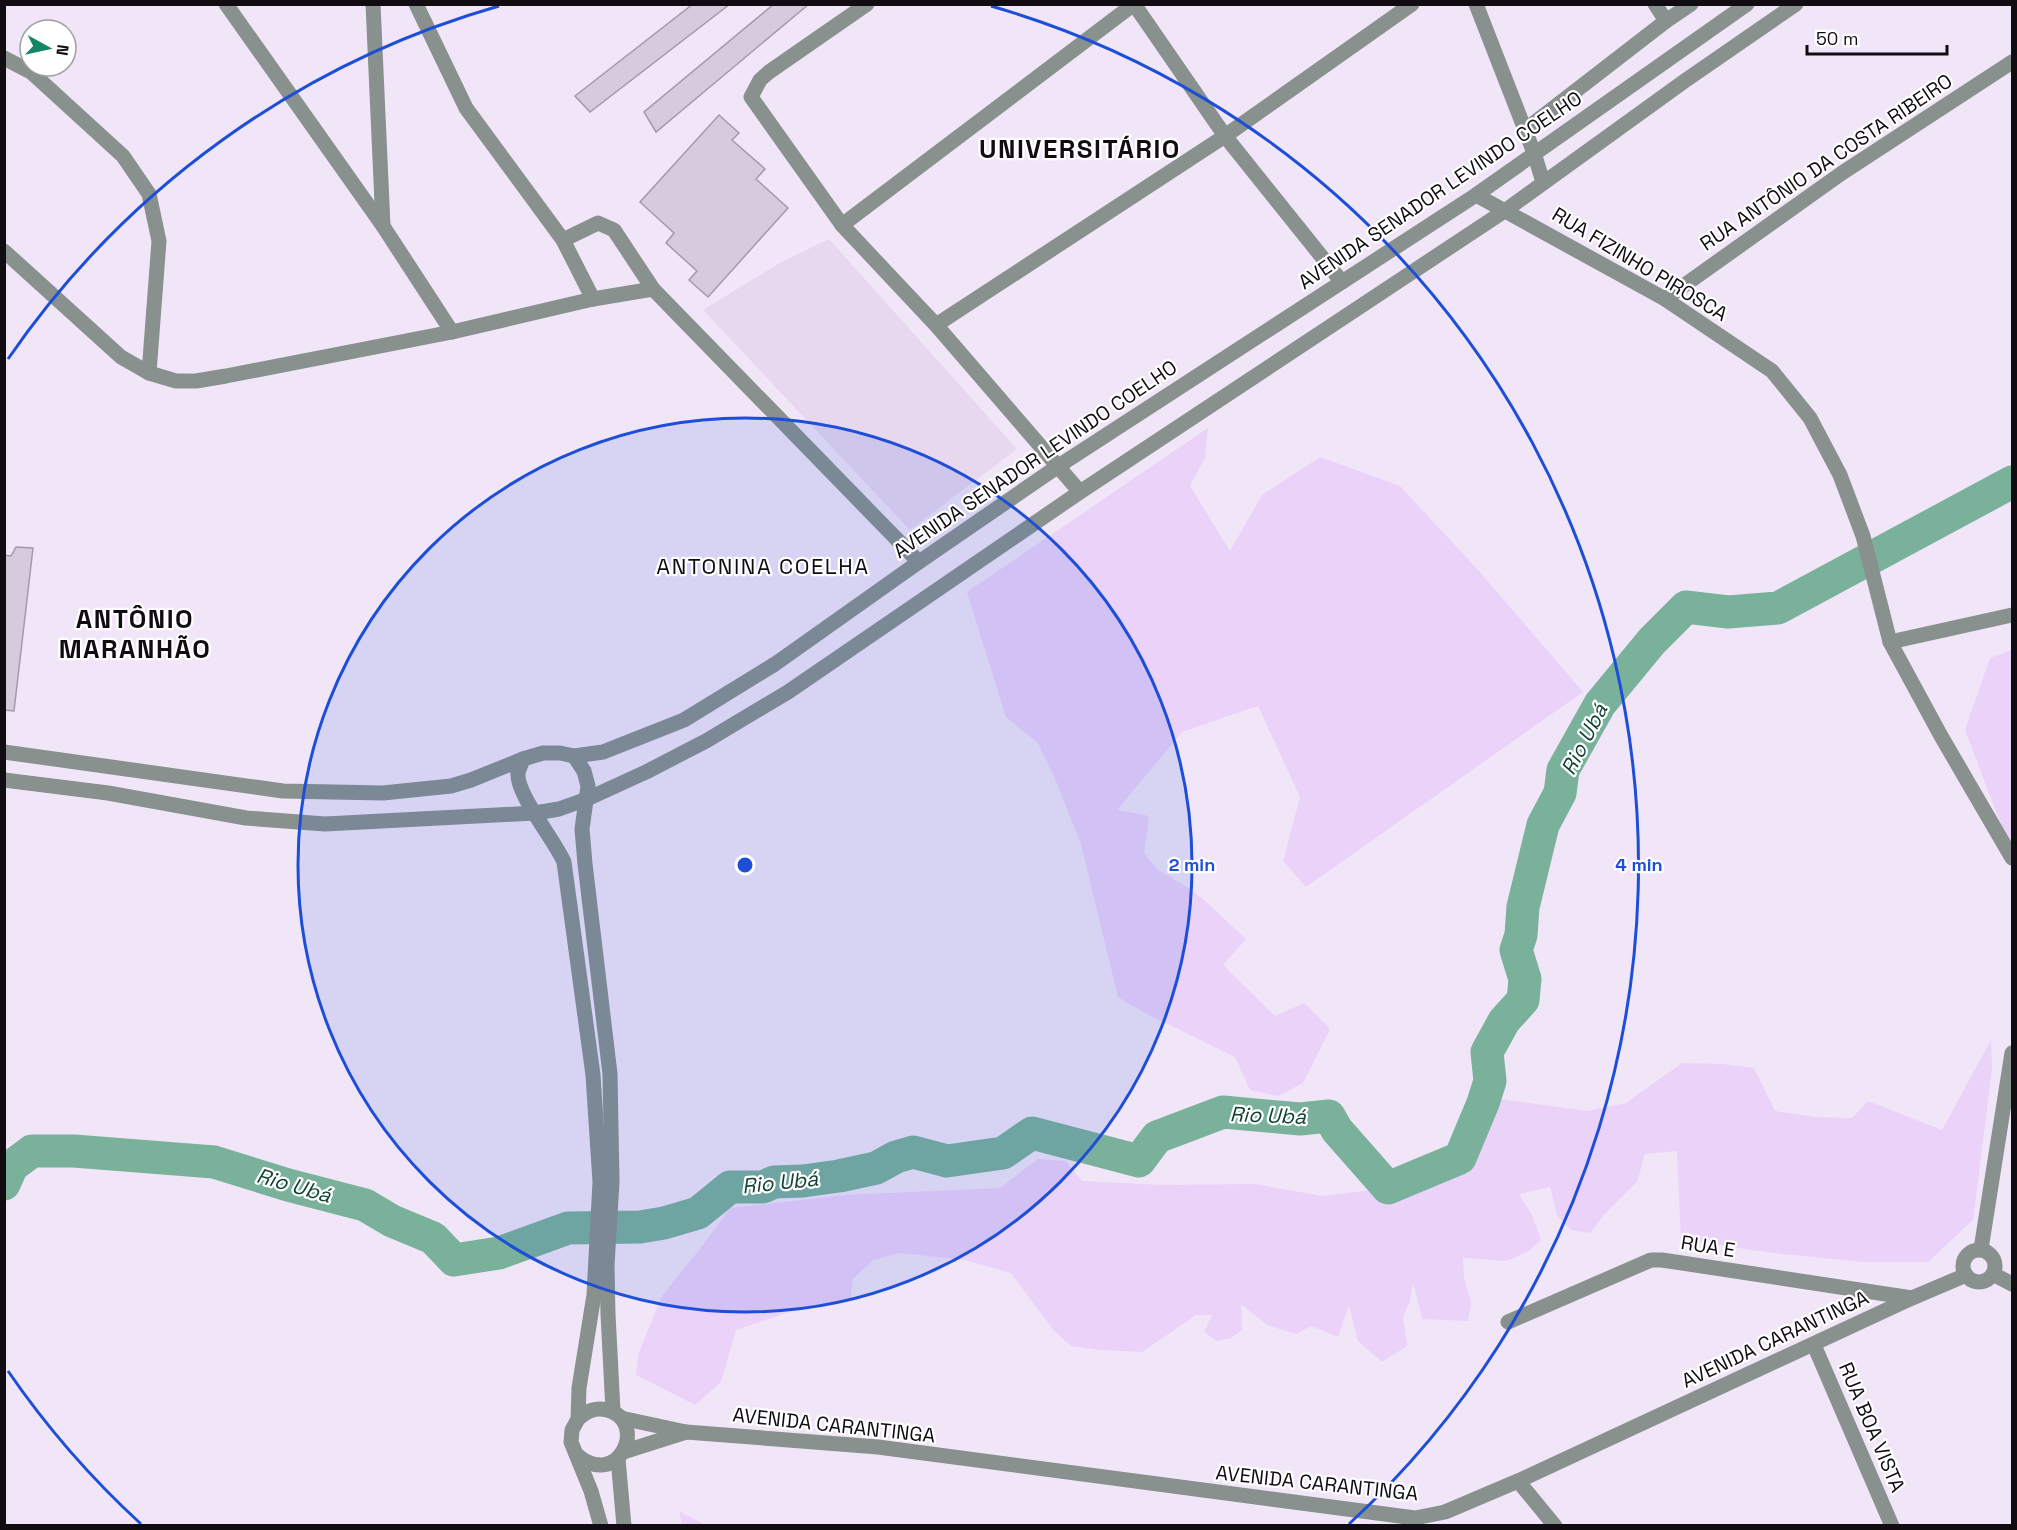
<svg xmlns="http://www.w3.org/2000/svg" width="2017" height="1530" font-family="'Space Grotesk',sans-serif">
	<rect width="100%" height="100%" fill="#f1e6f8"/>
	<polygon fill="#e7d8ef" points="829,239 1017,449 910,530 703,310 778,264"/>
	<g fill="#ebd2f9">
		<polygon points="1208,428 1205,458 1190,486 1230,551 1262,495 1320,457 1400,486 1479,571 1583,692 1306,887 1283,861 1300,797 1258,706 1182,732 1117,810 1149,816 1144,853 1157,869 1188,888 1204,900 1246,939 1223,965 1275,1016 1304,1003 1330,1029 1303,1083 1278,1096 1250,1090 1235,1057 1145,1013 1118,997 1081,844 1056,781 1038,743 1006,717 967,592"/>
		<polygon points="2012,650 2012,853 1965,730 1990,658"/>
		<polygon points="1991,1040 1992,1069 1973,1220 1928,1262 1863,1262 1774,1253 1681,1240 1677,1151 1645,1154 1637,1182 1604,1215 1590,1233 1571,1230 1557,1215 1550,1187 1519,1194 1532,1215 1541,1240 1529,1251 1507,1261 1463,1258 1464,1277 1471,1303 1468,1321 1422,1319 1413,1282 1410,1301 1403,1317 1407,1346 1382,1362 1358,1341 1349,1305 1338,1337 1311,1326 1296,1334 1267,1325 1241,1304 1242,1330 1231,1338 1217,1341 1204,1332 1212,1315 1196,1315 1142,1352 1101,1350 1071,1346 1054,1331 1011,1273 965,1260 900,1253 873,1260 853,1279 850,1301 789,1312 736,1330 721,1382 695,1405 636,1375 639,1352 662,1296 703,1245 730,1208 845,1195 1000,1188 1038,1159 1065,1161 1082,1181 1162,1185 1255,1184 1322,1196 1388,1188 1469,1173 1501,1099 1587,1111 1626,1103 1682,1063 1722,1064 1754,1068 1775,1111 1816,1117 1852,1118 1868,1101 1942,1130"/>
		<polygon points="679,1511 706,1525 682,1525"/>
	</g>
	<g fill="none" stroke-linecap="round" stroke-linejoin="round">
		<polyline stroke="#79b19b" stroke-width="33" points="4,1184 12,1166 32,1151 74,1151 214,1162 288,1185 365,1205 392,1221 433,1238 454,1260 499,1253 568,1228 640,1227 664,1223 698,1213 730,1187 763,1187 774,1182 803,1181 839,1176 876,1168 896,1157 913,1152 947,1161 1003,1153 1032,1133 1139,1161 1157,1137 1223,1112 1300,1119 1329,1116 1337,1130 1388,1188 1460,1158 1483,1103 1490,1081 1487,1052 1504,1021 1523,1000 1525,979 1516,950 1521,935 1523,907 1543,825 1560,793 1563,770 1600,704 1652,641 1686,607 1728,612 1778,608 2012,482"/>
	</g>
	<g fill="#d5cbdc" stroke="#a499aa" stroke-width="1.5">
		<polygon points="693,4 730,4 590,112 575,96"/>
		<polygon points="774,4 809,4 656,132 644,112"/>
		<polygon points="719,115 739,133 732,140 765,169 756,179 788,208 708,297 689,280 697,271 666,243 674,233 640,202"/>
		<polygon points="16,547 33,548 14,711 4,710 4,555 11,556"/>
	</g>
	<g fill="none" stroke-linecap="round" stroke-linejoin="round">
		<g stroke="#88918d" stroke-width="15">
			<polyline points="226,4 383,226 452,332"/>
			<polyline points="373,4 383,226"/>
			<polyline points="416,4 466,108 563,240 593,299"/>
			<polyline points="867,4 769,72 760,80 751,97 842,225 936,325 1080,492"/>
			<polyline points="1134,4 1225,136 1342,282"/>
			<polyline points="1476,4 1534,153 1543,182"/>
			<polyline points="1655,4 1666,21"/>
			<polyline points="4,58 31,72 123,156 149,194 159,241 149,373"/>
			<polyline points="1525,130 1666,21 1691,4"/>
			<polyline points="1476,195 1665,299 1772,371 1810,418 1840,475 1863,536 1890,642 1941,736 2012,858"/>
			<polyline points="842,225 1134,4"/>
			<polyline points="563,240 598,223 614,230 653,289 919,562"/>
			<polyline points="4,251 121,357 149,373 176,381 196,381 226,376 452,332 593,299 653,289"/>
			<polyline points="1665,299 1842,173 2012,62"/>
			<polyline points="936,325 1225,136 1412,4"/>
			<polyline points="1890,642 2012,615"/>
			<polyline points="1981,1249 2012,1053"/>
			<circle cx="1979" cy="1266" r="16"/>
			<polyline points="1993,1274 2012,1284"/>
			<polyline points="1508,1322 1651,1260 1662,1260 1912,1298"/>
			<polyline points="1814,1345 1892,1526"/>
			<polyline points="621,1418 686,1432 878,1447 1415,1518 1445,1512 1518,1481 1912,1298 1966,1275"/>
			<polyline points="623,1452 686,1432"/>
			<polyline points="1518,1481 1555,1526"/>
		</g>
		<g stroke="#88918d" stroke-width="15">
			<polyline points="4,752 283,791 383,793 451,786 471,780 523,759 543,753 560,753 574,756 603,752 684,720 775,664 919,562 1057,467 1476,195 1747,4"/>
			<polyline points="574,756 584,771 588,786 582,829 585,864 610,1074 612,1182 607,1265 608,1314 613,1411"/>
			<path d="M523 759C522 763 519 768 518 773 516 794 554 839 564 862L593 1075 600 1182 594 1295 579 1388 578 1419 572 1430 571 1442 591 1491 601 1526"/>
			<polyline points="4,780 108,793 246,818 325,824 535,813 559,809 587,799 646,772 706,741 788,692 1080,492 1506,210 1686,80 1796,4"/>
			<path d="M576 1454C618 1492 650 1421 607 1410 595 1407 587 1411 578 1419"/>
			<polyline points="618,1459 624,1526"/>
		</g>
	</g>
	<circle cx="745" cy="865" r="447" fill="#1d4ed8" fill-opacity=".12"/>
	<g fill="none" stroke="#1d4ed8" stroke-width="3">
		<circle cx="745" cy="865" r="447"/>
		<path d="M141 1524A894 894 0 0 1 8 1371M8 359A894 894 0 0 1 499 6M991 6A894 894 0 0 1 1349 1524"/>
	</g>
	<g text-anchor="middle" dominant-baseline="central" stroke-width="4.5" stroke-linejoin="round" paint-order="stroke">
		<g font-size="20" fill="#100c12" stroke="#fff">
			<text transform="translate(1826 162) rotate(-34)">RUA ANTÔNIO DA COSTA RIBEIRO</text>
			<text transform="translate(1440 190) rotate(-34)">AVENIDA SENADOR LEVINDO COELHO</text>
			<text transform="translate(1640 264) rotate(31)">RUA FIZINHO PIROSCA</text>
			<text transform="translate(1035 459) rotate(-34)">AVENIDA SENADOR LEVINDO COELHO</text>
			<text transform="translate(1708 1246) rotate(9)">RUA E</text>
			<text transform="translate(1775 1339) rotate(-25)">AVENIDA CARANTINGA</text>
			<text transform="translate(834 1425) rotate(6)">AVENIDA CARANTINGA</text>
			<text transform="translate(1872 1427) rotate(67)">RUA BOA VISTA</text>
			<text transform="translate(1317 1483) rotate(6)">AVENIDA CARANTINGA</text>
		</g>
		<g font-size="21" font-style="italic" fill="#114232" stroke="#fff">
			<text transform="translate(1584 739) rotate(-63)">Rio Ubá</text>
			<text transform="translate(1268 1115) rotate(2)">Rio Ubá</text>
			<text transform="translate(780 1182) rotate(-6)">Rio Ubá</text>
			<text transform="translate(294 1185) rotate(16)">Rio Ubá</text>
		</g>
		<g font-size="22" letter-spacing="1.5" fill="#100c12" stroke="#fff">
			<text x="763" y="566">ANTONINA COELHA</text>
		</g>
		<g font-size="26" font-weight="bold" letter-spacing="1.5" fill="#100c12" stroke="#fff">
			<text x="1080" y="149">UNIVERSITÁRIO</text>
			<text x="135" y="619">ANTÔNIO<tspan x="135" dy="30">MARANHÃO</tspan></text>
		</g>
	</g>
	<circle cx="745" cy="865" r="9" fill="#1d4ed8" stroke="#fff" stroke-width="3"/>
	<g font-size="18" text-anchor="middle" font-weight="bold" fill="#1d4ed8" stroke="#fff" stroke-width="4.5" stroke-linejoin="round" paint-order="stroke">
		<text x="1192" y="871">2 min</text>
		<text x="1639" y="871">4 min</text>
	</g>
	<rect width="2017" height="1530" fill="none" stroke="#100c12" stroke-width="12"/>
	<g transform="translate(48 48) rotate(98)"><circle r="28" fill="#ffffff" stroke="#9f9ea0" stroke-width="1.5"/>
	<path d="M0-4.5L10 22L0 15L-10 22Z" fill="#138665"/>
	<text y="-9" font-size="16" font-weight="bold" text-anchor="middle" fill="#100c12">N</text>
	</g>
	<path d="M1807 45v9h140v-9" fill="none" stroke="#100c12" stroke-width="3"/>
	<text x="1816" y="45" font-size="18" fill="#100c12" stroke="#ffffff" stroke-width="4.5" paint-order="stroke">50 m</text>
</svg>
